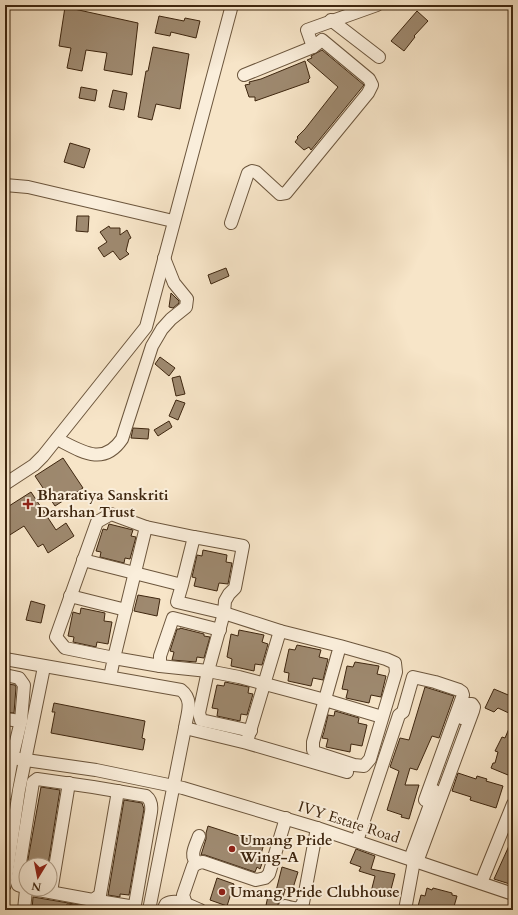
<svg xmlns="http://www.w3.org/2000/svg" width="518" height="915" font-family="Cardo,serif">
	<rect width="100%" height="100%" fill="#f7e5c8"/>
	<filter id="stains"><feTurbulence type="fractalNoise" baseFrequency=".005" numOctaves="4"/><feColorMatrix values="0 0 0 0 .2 0 0 0 0 .09 0 0 0 0 .02 0 0 0 .5 -.17"/></filter>
	<radialGradient id="worn" r=".72"><stop offset=".6" stop-color="#630" stop-opacity="0"/><stop offset="1" stop-color="#630" stop-opacity=".3"/></radialGradient>
	<g fill="#9e896f" stroke="#3e260f">
		<polygon points="65,7 138,23 132,75 104,70 107,53 86,50 82,71 67,68 71,48 59,46"/>
		<polygon points="417,11 428,21 414,36 415,37 404,51 391,41"/>
		<polygon points="159,16 184,21 185,18 200,21 196,38 171,32 170,36 155,33"/>
		<polygon points="153,47 189,54 180,109 156,104 152,120 138,117 146,71 148,71"/>
		<polygon points="322,50 364,85 311,150 309,147 304,150 295,142 298,138 297,137 305,129 338,87 307,60 312,58 311,56"/>
		<polygon points="305,61 310,78 308,80 309,82 255,101 255,97 249,97 245,85 250,84 249,82 261,79"/>
		<polygon points="81,87 97,90 95,101 79,98"/>
		<polygon points="113,90 127,93 124,110 109,107"/>
		<polygon points="70,143 90,149 84,168 64,162"/>
		<polygon points="77,216 89,216 88,232 76,231"/>
		<polygon points="109,226 110,228 120,228 120,235 127,230 131,238 129,239 126,251 129,254 120,260 113,251 104,257 98,248 107,242 100,232"/>
		<polygon points="226,268 229,276 211,284 208,275"/>
		<polygon points="171,293 179,301 179,303 173,308 169,307"/>
		<polygon points="160,357 175,368 169,376 155,364"/>
		<polygon points="180,376 185,394 176,396 172,378"/>
		<polygon points="176,400 185,403 178,420 169,416"/>
		<polygon points="169,421 172,427 158,436 154,430"/>
		<polygon points="133,428 149,429 148,439 131,438"/>
		<polygon points="63,458 83,488 55,506 35,476"/>
		<polygon points="31,492 56,530 66,523 74,536 48,553 43,544 38,547 24,526 5,538 5,499 9,506"/>
		<polygon points="109,524 133,530 131,536 136,537 130,559 125,558 124,563 100,557 101,552 96,551 103,529 107,530"/>
		<polygon points="203,550 227,555 226,562 232,563 228,584 219,583 217,591 194,586 196,578 192,577 197,555 202,556"/>
		<polygon points="138,595 160,599 157,616 134,611"/>
		<polygon points="31,601 45,605 41,623 26,620"/>
		<polygon points="81,608 105,613 104,621 112,622 108,644 97,642 96,647 73,642 74,637 68,636 73,612 80,614"/>
		<polygon points="180,628 204,634 204,636 210,637 204,658 197,657 196,662 172,660 174,652 170,651 177,629 180,629"/>
		<polygon points="239,630 264,635 262,642 268,644 262,665 255,664 254,671 231,666 232,659 227,657 231,634 238,636"/>
		<polygon points="297,645 321,650 319,657 328,659 323,680 313,678 311,686 288,681 289,673 284,672 289,649 295,650"/>
		<polygon points="355,662 379,666 377,674 386,676 381,697 371,695 369,703 346,698 348,690 342,689 347,666 353,667"/>
		<polygon points="225,682 249,687 248,693 253,694 247,715 241,714 240,721 217,716 218,709 212,708 217,685 224,686"/>
		<polygon points="7,684 15,685 16,687 14,713 5,712 5,687 7,688"/>
		<polygon points="425,687 454,696 439,738 432,736 417,770 410,768 405,785 419,785 409,819 401,817 402,815 387,810 399,771 390,767 400,738 409,740"/>
		<polygon points="494,689 513,697 513,715 498,708 494,712 485,708"/>
		<polygon points="54,703 145,721 142,738 145,739 143,750 51,733 55,712 52,712"/>
		<polygon points="335,711 359,718 358,723 367,725 362,746 351,744 350,752 326,747 328,739 322,738 324,732 328,715 334,716"/>
		<polygon points="513,719 513,743 511,750 513,750 513,765 512,765 508,775 491,768 493,763 495,763 498,752 495,751 502,737 505,738"/>
		<polygon points="458,773 476,779 477,776 487,779 486,781 503,786 496,808 470,800 471,797 452,791"/>
		<polygon points="41,787 60,790 48,865 27,865"/>
		<polygon points="124,800 142,803 144,809 129,895 120,894 120,897 108,895"/>
		<polygon points="208,826 264,844 261,854 265,855 260,869 257,867 255,872 205,855 201,855 206,839 206,833"/>
		<polygon points="513,837 513,885 494,879"/>
		<polygon points="356,849 375,856 371,869 395,874 389,897 371,892 375,876 359,871 361,867 350,863"/>
		<polygon points="282,867 298,872 293,888 286,886 283,897 275,895"/>
		<polygon points="217,878 234,884 227,906 210,900"/>
		<polygon points="427,888 432,890 433,888 452,893 452,895 457,896 453,910 417,910 421,895 425,896"/>
		<polygon points="268,896 281,899 278,904 278,910 265,910"/>
		<polygon points="33,897 92,907 107,910 80,910 81,906 67,904 66,910 32,910"/>
	</g>
	<g fill="none" stroke-linecap="round" stroke-linejoin="round">
		<defs>
			<g id="minor">
				<polyline points="331,20 379,57"/>
				<polyline points="313,47 307,30 377,5"/>
				<polyline points="5,185 28,187 173,221"/>
				<polyline points="231,223 248,173 252,171 256,172 280,194 286,193 368,93 372,85 369,79 322,40 313,47 244,75"/>
				<path d="M57 439C81 451 103 467 122 439L152 346 162 329 171 319 186 307 187 299 174 283 164 258"/>
				<polyline points="5,484 34,465 43,456 146,327 232,5"/>
				<polyline points="146,527 194,537"/>
				<polyline points="83,560 182,585 194,537 243,546 235,588 229,594 225,601 224,613 177,602 182,585"/>
				<polyline points="70,596 126,610"/>
				<path d="M5 659 181 690C194 700 187 714 185 728L149 910"/>
				<polyline points="160,666 160,656 173,618 220,630"/>
				<polyline points="5,675 19,678 24,685 21,721 12,758 5,796"/>
				<polyline points="110,677 114,658 146,527 111,514 97,522 56,637 65,648 114,658 160,666 208,671 239,677 325,700 382,717"/>
				<polyline points="5,719 21,721"/>
				<polyline points="185,728 247,743 347,772"/>
				<polyline points="251,731 201,720 199,713 208,671 224,613 280,631 340,646 313,742 313,750 317,753 354,765 364,766 370,759 396,672 395,663 386,659 340,646"/>
				<polyline points="248,738 280,631"/>
				<polyline points="12,758 96,770 183,788 317,828 513,894"/>
				<polyline points="357,841 399,715 403,712 413,677 435,682 459,690 462,692 463,695 425,800"/>
				<polyline points="410,859 435,791"/>
				<polyline points="417,862 473,711 474,707 472,704 468,704 462,718"/>
				<path d="M198 863C188 857 196 845 199 836"/>
				<polyline points="481,883 513,804"/>
				<polyline points="5,885 19,790 44,667"/>
				<polyline points="33,889 93,900 100,895 118,791"/>
				<polyline points="51,892 69,783"/>
				<polyline points="93,900 135,907"/>
				<polyline points="186,904 183,895 193,866 198,863 203,862 256,880 265,878 269,874 286,818"/>
				<path d="M285 906C292 908 299 911 303 903L317 828"/>
				<path d="M24 910 26 890 24 887 18 885 17 882 33 782 37 779 93 787 146 796C151 800 152 805 151 812L134 910"/>
				<path d="M163 910 166 904C176 898 191 906 200 910"/>
				<polyline points="405,910 414,861"/>
			</g>
		</defs>
		<use href="#minor" stroke="#6c563d" stroke-width="14"/>
		<use href="#minor" stroke="#faeedb" stroke-width="12"/>
	</g>
	<g fill="#8f2418" stroke="#faeedb" stroke-width="1.5">
		<path d="M26 498h4v4h4v4h-4v4h-4v-4h-4v-4h4z"/>
		<circle cx="232" cy="849" r="4"/>
		<circle cx="222" cy="892" r="4"/>
	</g>
	<g text-anchor="middle" dominant-baseline="central" stroke-width="4" stroke-linejoin="round" paint-order="stroke">
		<g font-size="15" font-weight="bold" fill="#3e260f" stroke="#faeedb" text-anchor="start">
			<text x="37" y="495">Bharatiya Sanskriti<tspan x="37" dy="17">Darshan Trust</tspan></text>
			<text x="240" y="840">Umang Pride<tspan x="240" dy="17">Wing-A</tspan></text>
			<text x="230" y="892">Umang Pride Clubhouse</text>
		</g>
		<g font-size="15" fill="#3e260f" stroke="#faeedb">
			<text transform="translate(349 822) rotate(18)">IVY Estate Road</text>
		</g>
	</g>
	<rect width="518" height="915" fill="none" stroke="#f7e5c8" stroke-width="20"/>
	<rect x="6" y="6" width="506" height="903" fill="none" stroke="#3e260f" stroke-width="2"/>
	<rect x="10" y="10" width="498" height="895" fill="none" stroke="#3e260f"/>
	<g transform="translate(38 877) rotate(190)"><circle r="19" fill="#faeedb" stroke="#af9e89"/>
	<path d="M0-3L7 15L0 10L-7 15Z" fill="#8f2418"/>
	<text y="-6" font-size="11" font-weight="bold" text-anchor="middle" fill="#3e260f">N</text>
	</g>
	<rect width="100%" height="100%" filter="url(#stains)"/>
	<rect width="100%" height="100%" fill="url(#worn)"/>
</svg>
